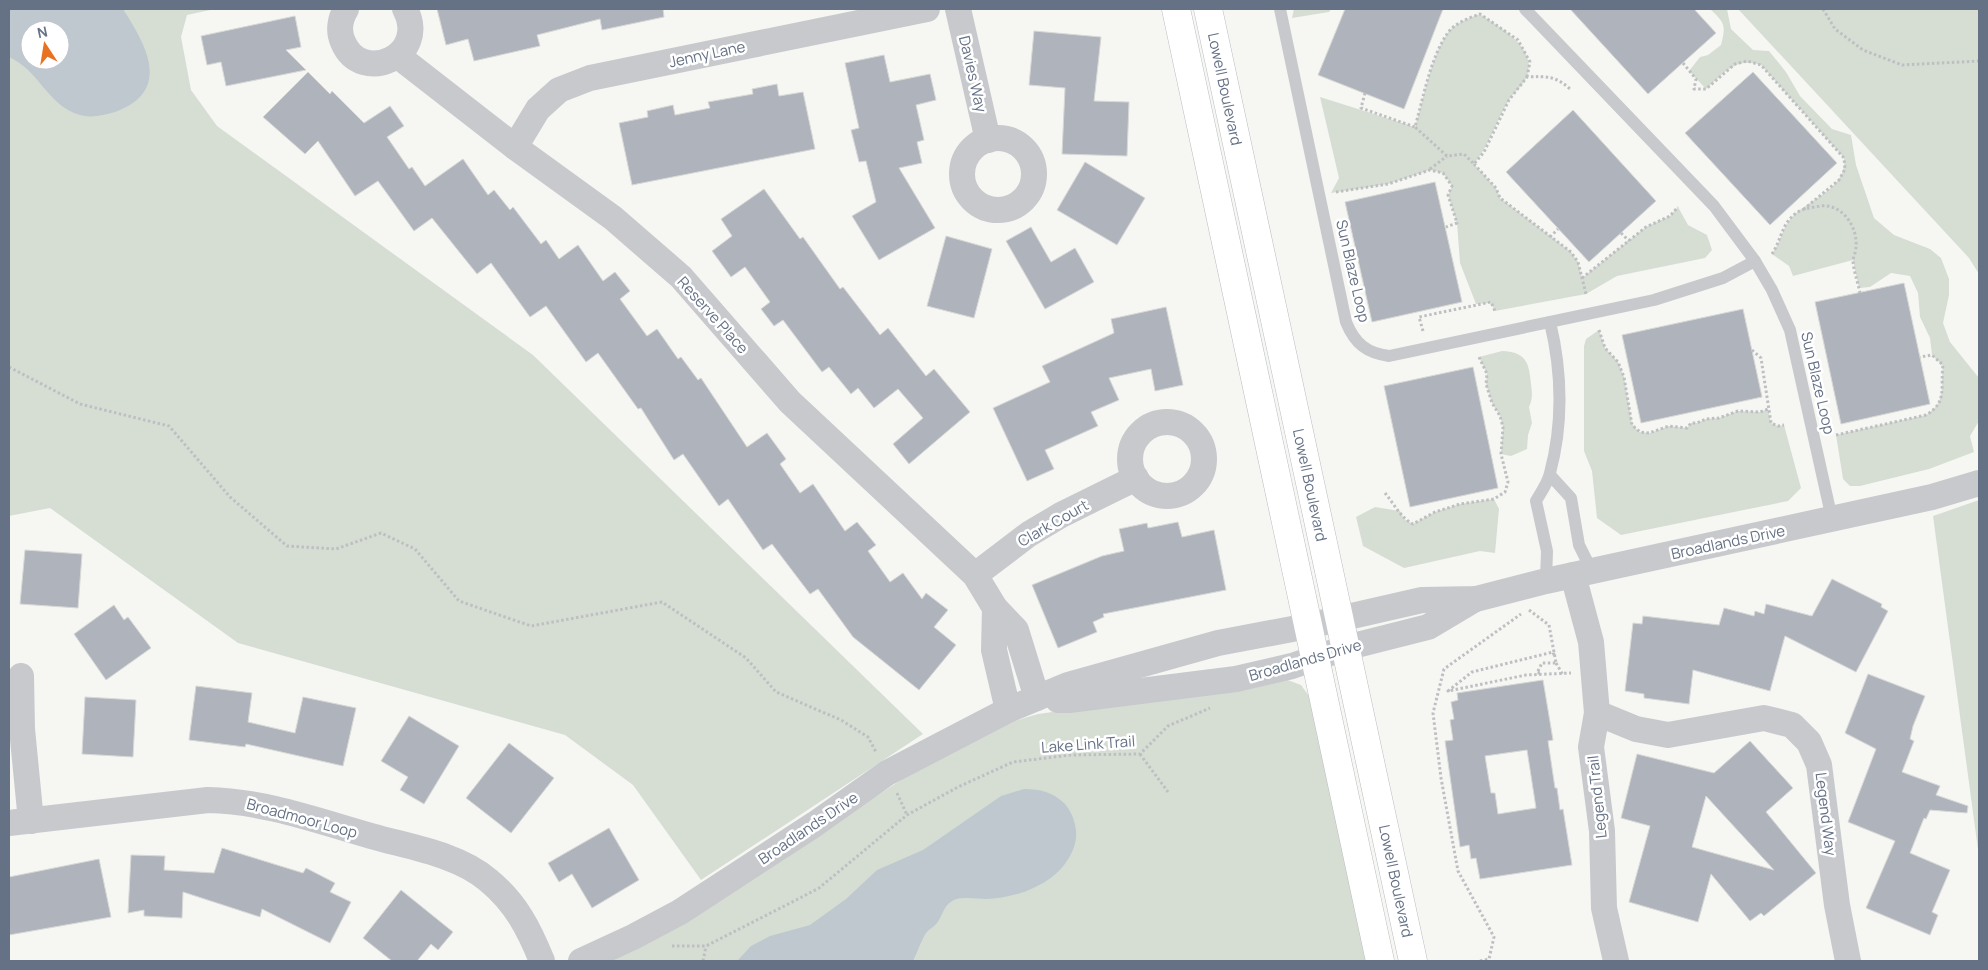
<svg xmlns="http://www.w3.org/2000/svg" width="1988" height="970" font-family="Manrope,sans-serif">
	<rect width="100%" height="100%" fill="#f6f7f3"/>
	<g fill="#d6ded4" fill-rule="evenodd">
		<path d="M9 9H215L187 15 181 37 191 90 217 126 533 355 923 734 701 880 633 785 565 735 238 643 50 508 9 516ZM30 30H60V60H30Z"/>
		<polygon points="1294,9 1331,9 1329,12 1292,18"/>
		<path d="M1710 9H1727L1731 29 1753 50 1769 51 1786 72 1800 96 1832 129 1851 135 1856 165 1874 218 1894 235 1930 249 1941 258 1949 279V295L1943 323 1950 342 1979 378V421L1970 436 1974 452 1929 469 1860 486H1850L1843 479 1836 435 1926 415C1947 402 1940 388 1943 366L1932 355 1930 338 1920 317 1918 293 1910 276 1891 273 1870 287 1859 288 1853 260 1793 276 1789 266 1772 254C1781 242 1782 228 1792 217 1809 199 1848 188 1844 158L1761 65C1735 57 1725 73 1706 89L1689 71 1700 57 1708 55 1721 45C1726 25 1725 23 1710 9Z"/>
		<polygon points="1738,9 1979,9 1979,274 1969,258"/>
		<path d="M1480 14C1500 28 1537 46 1527 76 1524 85 1514 92 1509 100 1496 121 1490 144 1474 164L1496 188 1500 198 1571 252 1578 262 1582 278 1646 227 1670 216 1678 207 1688 225 1707 235 1712 250 1705 258 1617 276 1586 294 1495 311 1491 303 1476 304 1460 263 1457 223 1448 195 1452 186 1443 173 1430 170 1388 184 1331 193 1339 178 1320 97 1415 127C1424 99 1430 59 1447 34 1454 23 1469 18 1480 14Z"/>
		<polygon points="1599,330 1605,348 1618,362 1624,377 1632,424 1639,432 1650,433 1669,426 1687,428 1691,423 1697,423 1706,419 1719,418 1738,411 1760,412 1768,409 1771,423 1778,426 1784,425 1801,488 1788,501 1621,535 1597,518 1592,471 1584,451 1584,346 1586,339"/>
		<path d="M1502 351C1526 352 1529 362 1531 384 1532 392 1533 399 1529 407L1532 423 1528 435 1527 449 1511 456 1501 454 1503 427 1500 416 1492 403 1486 384 1487 374 1479 357Z"/>
		<polygon points="1494,499 1499,509 1495,553 1480,551 1404,568 1363,546 1356,517 1375,507 1400,511 1404,519 1413,524 1435,512 1460,504"/>
		<polygon points="1979,500 1979,857 1933,516"/>
		<path d="M1285 679 1301 685 1309 696 1366 961H608C677 919 748 878 816 835 888 791 956 736 1038 714Z"/>
	</g>
	<g fill="#bfc8cf" fill-rule="evenodd">
		<path d="M9 9H123C146 45 173 91 115 112 101 116 88 119 74 113 46 101 38 70 9 57ZM30 30H60V60H30Z"/>
		<path d="M1024 789C1040 789 1053 792 1065 804 1075 816 1079 833 1074 847 1062 882 1020 898 986 899 977 899 960 896 952 901 943 907 943 915 937 923 934 927 929 929 926 933 921 941 917 953 913 961H737L751 946 770 936 810 925 846 899 877 870 923 850 1001 796Z"/>
	</g>
	<g fill="#afb4bc" stroke="#d8d8d6" fill-rule="evenodd">
		<polygon points="437,9 663,9 664,17 602,30 600,19 537,35 540,46 474,61 468,39 446,45"/>
		<polygon points="1345,9 1443,9 1404,109 1318,75"/>
		<polygon points="1570,9 1694,9 1716,33 1648,94"/>
		<polygon points="295,16 301,47 286,50 306,70 226,86 221,62 207,65 201,36"/>
		<polygon points="1034,31 1101,37 1094,101 1129,102 1127,156 1062,154 1065,88 1029,85"/>
		<polygon points="884,55 890,82 930,74 936,100 916,105 924,140 917,142 922,163 899,168 935,228 879,260 852,216 876,202 866,161 859,162 851,130 859,128 845,63"/>
		<polygon points="308,72 330,94 332,91 364,123 390,106 404,126 387,137 409,169 412,167 425,186 463,159 488,195 494,190 510,210 513,207 541,244 546,240 559,259 578,245 603,281 615,272 630,291 620,299 647,336 657,329 678,359 681,357 698,380 701,378 747,447 767,433 786,459 780,464 800,493 813,484 845,531 857,522 876,545 868,551 890,582 903,573 922,599 926,593 948,610 934,627 956,645 919,690 853,637 818,589 810,594 772,544 763,550 728,499 719,506 683,454 674,460 641,408 638,409 598,353 586,362 546,306 530,317 491,263 477,274 432,218 414,231 378,181 355,196 318,141 305,154 263,117"/>
		<polygon points="1753,72 1837,163 1770,225 1685,133"/>
		<polygon points="777,84 779,96 803,92 815,149 632,185 619,123 648,117 647,111 673,105 675,115 710,108 708,102 753,94 752,89"/>
		<polygon points="1573,110 1656,201 1589,262 1506,172"/>
		<polygon points="1085,162 1145,198 1117,245 1057,210"/>
		<polygon points="1435,182 1462,302 1372,322 1345,202"/>
		<polygon points="764,189 800,239 803,237 840,289 843,287 880,335 888,328 926,376 934,369 970,412 909,464 893,444 923,418 898,389 874,408 858,388 851,394 829,367 822,372 783,320 774,326 761,309 770,302 745,267 731,277 712,251 732,236 721,219"/>
		<polygon points="1031,227 1051,262 1075,248 1094,282 1045,309 1006,241"/>
		<polygon points="946,236 992,249 974,318 927,306"/>
		<polygon points="1904,283 1930,404 1841,424 1815,302"/>
		<polygon points="1166,307 1183,385 1155,391 1151,369 1109,378 1119,400 1091,412 1098,426 1045,450 1054,469 1027,481 993,408 1050,382 1042,366 1114,333 1111,319"/>
		<polygon points="1743,309 1762,397 1641,423 1622,335"/>
		<polygon points="1473,367 1498,488 1410,507 1384,386"/>
		<polygon points="1178,522 1182,537 1214,530 1226,590 1103,614 1104,617 1093,622 1097,632 1058,648 1032,585 1102,556 1124,551 1119,529 1147,523 1148,528"/>
		<polygon points="25,550 82,554 78,608 20,604"/>
		<polygon points="1832,579 1882,604 1881,607 1888,611 1856,672 1785,636 1770,691 1693,670 1689,704 1644,698 1644,694 1625,691 1633,623 1642,624 1643,616 1719,625 1724,608 1754,616 1755,611 1764,614 1766,604 1812,616"/>
		<polygon points="114,605 124,620 128,617 151,648 106,680 74,634"/>
		<polygon points="1868,674 1925,696 1913,726 1910,739 1914,741 1902,772 1940,786 1936,795 1968,806 1967,813 1930,810 1926,819 1924,818 1910,853 1950,870 1932,912 1938,915 1930,935 1866,908 1895,841 1848,822 1876,749 1845,733"/>
		<path d="M1543 680 1553 740 1548 741 1555 788H1557L1560 810 1563 809 1572 865 1480 879 1476 858 1471 859 1469 845 1460 847 1445 741 1453 740 1450 720 1454 719 1451 702 1458 700 1457 693ZM1527 750 1536 808 1498 814 1495 793H1491L1485 756Z"/>
		<polygon points="196,686 252,693 248,722 295,733 303,697 356,708 343,766 246,744 245,747 189,740"/>
		<polygon points="85,697 136,700 133,757 82,754"/>
		<polygon points="409,716 459,746 424,804 400,790 408,777 381,761"/>
		<path d="M1750 741 1793 788 1766 812 1816 873 1764 916 1761 913 1750 921 1711 874 1698 922 1629 902 1650 826 1621 818 1637 754 1714 773ZM1706 796 1774 870 1692 847Z"/>
		<polygon points="509,743 554,778 511,833 466,798"/>
		<polygon points="609,828 639,880 592,908 572,874 559,882 548,863"/>
		<polygon points="222,848 303,873 306,868 335,883 330,892 351,902 330,943 262,909 260,917 183,892 182,918 144,916 144,910 128,913 131,855 165,856 164,870 214,873"/>
		<polygon points="99,859 111,917 9,935 9,877"/>
		<polygon points="401,890 453,932 438,950 431,944 417,961 392,961 363,938"/>
	</g>
	<g fill="none" stroke-linecap="round" stroke-linejoin="round">
		<defs>
			<g id="secondary">
				<polyline points="1176,9 1380,961"/>
				<polyline points="1208,9 1413,961"/>
			</g>
		</defs>
		<use href="#secondary" stroke="#b9bcc1" stroke-width="29"/>
		<g stroke="#bebfc2" stroke-width="3" stroke-dasharray="2.5 2.5" stroke-linecap="butt">
			<polyline points="1823,9 1835,29 1863,50 1902,65 1979,61"/>
			<polyline points="1683,63 1696,79 1694,89 1706,89 1735,64 1747,61 1761,65 1844,158 1845,169 1839,180 1804,209"/>
			<path d="M1527 77 1530 62 1518 40 1480 14C1469 18 1454 23 1447 34 1430 59 1423 99 1415 127L1447 156 1464 154 1474 164 1484 152 1509 100 1527 77C1546 76 1556 76 1570 89"/>
			<polyline points="1365,93 1361,108 1415,127"/>
			<polyline points="1474,164 1496,188 1500,198 1571,252 1578,262 1586,294"/>
			<polyline points="1430,169 1447,156"/>
			<polyline points="1336,192 1388,184 1430,170 1443,173 1452,186 1448,195 1457,223 1446,227"/>
			<polyline points="1621,233 1629,241"/>
			<polyline points="1550,237 1558,229"/>
			<path d="M1772 254C1781 241 1781 225 1795 214 1802 208 1811 208 1820 206 1842 203 1858 227 1856 247 1856 252 1853 257 1853 262 1854 272 1858 283 1860 293"/>
			<polyline points="1582,278 1646,227 1670,216 1678,207"/>
			<polyline points="1599,330 1605,348 1618,362 1624,377 1632,425 1640,432 1649,433 1669,426 1687,428 1691,423 1697,423 1706,419 1719,418 1738,411 1760,412 1768,409"/>
			<polyline points="1423,331 1419,317 1491,302 1495,311"/>
			<polyline points="1752,350 1761,358 1771,423 1778,426 1784,425"/>
			<polyline points="9,367 80,404 169,426 230,497 287,546 336,549 381,533 415,549 459,601 531,626 662,602 746,658 776,692 841,720 868,737 876,752"/>
			<path d="M1836 435 1926 415C1948 402 1940 388 1943 365L1932 355 1920 357"/>
			<path d="M1385 493C1394 504 1401 518 1413 524L1435 512 1460 504 1494 499 1505 492 1508 482 1501 454 1503 427 1500 416 1492 403 1486 384 1487 374 1479 357"/>
			<polyline points="1529,610 1549,625 1556,663"/>
			<polyline points="1554,655 1553,652 1472,672 1448,691 1526,675 1571,673"/>
			<polyline points="1556,663 1563,675"/>
			<polyline points="1540,673 1537,673 1542,663 1556,663"/>
			<polyline points="1140,754 1168,792"/>
			<polyline points="897,793 907,815"/>
			<polyline points="672,946 706,946 800,898 819,888 907,815 958,787 1013,762 1071,755 1140,754 1168,726 1210,708"/>
			<polyline points="703,961 706,946"/>
			<polyline points="1480,961 1489,959 1494,937 1458,871 1441,778 1433,713 1444,669 1521,614"/>
		</g>
		<g stroke="#c7c9cd" stroke-width="12">
			<path d="M1280 9 1346 322C1355 344 1367 353 1389 356L1654 300 1723 278 1755 261"/>
			<polyline points="1525,9 1714,206 1755,261 1772,290 1790,330 1832,519"/>
			<polyline points="1550,475 1571,498 1579,545 1592,571"/>
			<path d="M1546 581 1547 551 1536 501C1541 492 1548 483 1550 473 1563 424 1562 372 1550 322"/>
		</g>
		<g stroke="#c7c9cd" stroke-width="26">
			<path d="M346 9C340 19 338 31 343 42 361 86 430 56 405 9"/>
			<polyline points="958,9 988,140"/>
			<polyline points="398,56 515,147 613,218 681,277 790,402 975,575 995,608 1016,630 1037,698"/>
			<circle cx="998" cy="174" r="36"/>
			<polyline points="515,147 538,109 559,90 590,78 927,9"/>
			<circle cx="1167" cy="459" r="37"/>
			<polyline points="975,575 1029,534 1061,515 1136,478"/>
			<polyline points="1573,575 1591,642 1597,713 1591,747 1602,831 1604,908 1616,961"/>
			<polyline points="995,608 994,650 1008,710"/>
			<polyline points="21,676 22,729 31,821"/>
			<polyline points="1058,700 1069,700 1236,679 1292,666 1345,648 1428,627 1475,599"/>
			<polyline points="1597,713 1636,729 1668,735 1764,718 1792,725 1809,742 1819,765 1837,905 1848,961"/>
			<path d="M9 823 208 800C264 801 318 821 371 836 409 847 458 854 488 880 516 903 529 929 542 961"/>
			<polyline points="581,961 633,937 680,912 815,824 887,773 1008,710 1068,685 1218,643 1308,626 1422,600 1476,599 1546,581 1932,497 1979,483"/>
		</g>
		<use href="#secondary" stroke="#fff" stroke-width="28"/>
	</g>
	<g text-anchor="middle" dominant-baseline="central" stroke-width="5" stroke-linejoin="round" paint-order="stroke">
		<g font-size="15" fill="#657185" stroke="#fff">
			<text transform="translate(707 54) rotate(-12)">Jenny Lane</text>
			<text transform="translate(973 74) rotate(77)">Davies Way</text>
			<text transform="translate(1225 89) rotate(78)">Lowell Boulevard</text>
			<text transform="translate(1353 271) rotate(77)">Sun Blaze Loop</text>
			<text transform="translate(713 315) rotate(48)">Reserve Place</text>
			<text transform="translate(1818 383) rotate(77)">Sun Blaze Loop</text>
			<text transform="translate(1310 485) rotate(78)">Lowell Boulevard</text>
			<text transform="translate(1053 523) rotate(-30)">Clark Court</text>
			<text transform="translate(1728 542) rotate(-12)">Broadlands Drive</text>
			<text transform="translate(1305 660) rotate(-16)">Broadlands Drive</text>
			<text transform="translate(1088 744) rotate(-4)">Lake Link Trail</text>
			<text transform="translate(1597 797) rotate(-96)">Legend Trail</text>
			<text transform="translate(1826 814) rotate(83)">Legend Way</text>
			<text transform="translate(302 818) rotate(15)">Broadmoor Loop</text>
			<text transform="translate(808 828) rotate(-34)">Broadlands Drive</text>
			<text transform="translate(1396 881) rotate(78)">Lowell Boulevard</text>
		</g>
	</g>
	<rect width="1988" height="970" fill="none" stroke="#657185" stroke-width="20"/>
	<g transform="translate(45 45) rotate(348)"><circle r="24" fill="#ffffff" stroke="#c1c6ce"/>
	<path d="M0-4L9 19L0 12L-9 19Z" fill="#e97122"/>
	<text y="-8" font-size="14" font-weight="bold" text-anchor="middle" fill="#657185">N</text>
	</g>
</svg>
